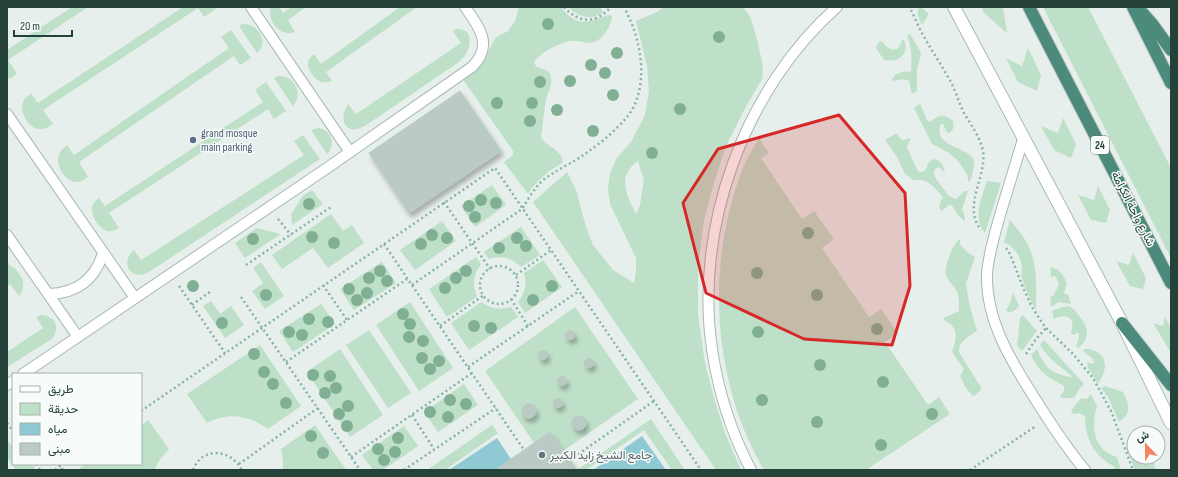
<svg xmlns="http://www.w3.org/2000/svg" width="1178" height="477" font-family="'Sofia Sans Condensed',Vazirmatn,sans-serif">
	<defs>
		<filter id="shadow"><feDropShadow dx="2.5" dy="4.5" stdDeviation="2" flood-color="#0004"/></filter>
	</defs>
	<rect width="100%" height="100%" fill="#e6efeb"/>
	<g fill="#bfe0c8" fill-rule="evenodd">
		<polygon points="72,7 88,7 8,60 17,74 11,78 7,79 7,50"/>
		<path d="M183 7H214L216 9 204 17 198 8 43 110 53 124C49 127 45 129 41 129 28 130 18 110 24 100 26 97 29 95 31 93L38 103Z"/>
		<path d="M271 7H279L283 13 291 7H306L288 20 295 32C281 38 266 21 271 7Z"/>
		<path d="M400 7H417L326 72 332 81C329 82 326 83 322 82 315 81 307 69 308 62 309 58 312 56 314 54L321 64Z"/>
		<path d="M519 7H561C572 21 580 25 597 19 602 17 606 15 610 15L612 17C610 29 601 43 588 43 581 42 575 40 569 41 557 44 541 52 534 62 536 71 546 66 550 74 551 77 552 81 551 84 551 88 548 92 547 96 544 109 543 123 541 137 546 147 559 147 563 161L561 164C548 171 536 181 528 194L504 162 513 155V151L462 78 475 68 487 54 496 37 508 31 515 21Z"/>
		<path d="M569 7 575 8 581 7H600L603 12C592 21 578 17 569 7Z"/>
		<path d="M664 7H743L750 16 757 39 762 62 763 71 762 79 743 112 726 146 714 183 704 220 698 267V315L705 363 714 398 725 433 741 470H716L533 202 567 172 576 190 586 227 593 245 613 270 634 283 636 271V258L610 204 608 189 610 173 617 158 631 142 645 115 649 91 647 66 636 21 655 13ZM638 161 644 180 640 205 636 214C626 195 617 175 638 161Z"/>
		<path d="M919 7H921L929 14 922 25C919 18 916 14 919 7Z"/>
		<polygon points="982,7 1003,7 1007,33 983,12"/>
		<polygon points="1043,7 1088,7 1171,168 1171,258"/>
		<path d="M242 24C258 23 270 42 257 53L239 26Z"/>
		<path d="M457 29C472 28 472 44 466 54 464 57 461 59 459 62L365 126C345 137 338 119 348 104L356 114 461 43 453 31Z"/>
		<path d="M231 30 251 58 240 65 234 56 79 162 88 177C85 179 81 182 76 182 65 182 55 165 59 155 60 150 64 148 67 145L74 155 229 48 221 37Z"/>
		<path d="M910 34 921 53 917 70V91L912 94 909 81C904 78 898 80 892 81V79C896 73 903 70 910 72L911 71C912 59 912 48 907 35Z"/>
		<path d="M902 40H904C908 48 904 58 895 60 892 61 888 60 884 60L876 48 878 43 880 41 883 42C885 47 894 53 899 47 901 45 901 42 902 40Z"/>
		<polygon points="1028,48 1041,75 1037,91 1018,82 1006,58 1022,66"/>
		<path d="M278 76C294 75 304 93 293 106L274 78Z"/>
		<path d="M266 82 286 111 274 119 268 109 109 213 119 228C115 230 111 232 107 231 103 230 100 226 97 223 91 214 89 205 99 198L105 206 263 102 255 90Z"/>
		<path d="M920 104 927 120 930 122C939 115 943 113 953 121 954 126 954 130 949 133L947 132 943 124H941C932 146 966 147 973 158 976 164 972 177 969 183L967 175 961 165 956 159 949 153 932 144 914 108Z"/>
		<polygon points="1063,118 1076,144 1071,158 1054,150 1041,126 1058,133"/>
		<path d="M319 128C332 131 336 145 327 154L311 130Z"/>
		<path d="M895 134H897L902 140 911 138C910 142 907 144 907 148L918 171 919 172 925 171C927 168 927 164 929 162 937 154 944 165 945 172H944L939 167 935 169 934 173 936 179 949 196 956 199 965 191H968L962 209 965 217V221C956 216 956 209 950 204L942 211 939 208 940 203 943 197C934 187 928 178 913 180L905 174 897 157 885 140Z"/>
		<path d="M303 135 320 159 149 272C131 282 119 263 134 250L141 260 304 155 294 141Z"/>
		<path d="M759 138 769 153 761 158 802 219 814 211 834 239 822 248 869 317 881 309 898 333 885 342 928 405 939 397 950 414 866 470H764C712 381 706 268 741 173 745 161 753 149 759 138Z"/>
		<path d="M987 181 1001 183 985 233C972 217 982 197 987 181Z"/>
		<polygon points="492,185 506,205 475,227 461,206"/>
		<polygon points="1098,186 1110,210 1106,223 1091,220 1078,195 1094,200"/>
		<polygon points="312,190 323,204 292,225 291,214 303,196"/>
		<polygon points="331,214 343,231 352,225 364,243 328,268 313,248 282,269 272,255"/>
		<path d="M1010 220C1014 225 1018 230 1022 235 1039 259 1036 283 1036 310 1030 300 1025 290 1022 278 1021 274 1022 270 1022 266 1020 255 1014 247 1004 242Z"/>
		<polygon points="442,221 456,241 415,270 400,250"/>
		<path d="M521 227 540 255 521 267C511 258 502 255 489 259L484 252Z"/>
		<polygon points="257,228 281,234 245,258 235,243"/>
		<path d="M960 239V244L967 252 975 257 966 284 969 303 977 331C969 336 958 342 959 352L982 389 975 395 973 396 966 388 960 376 964 369 952 352C956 340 960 327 945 321L943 318 959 311C959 306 959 298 957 292 955 287 949 282 946 276 943 268 953 243 960 239Z"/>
		<polygon points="1133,253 1146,278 1143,289 1130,286 1116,261 1129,265"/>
		<path d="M476 257 481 264C473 275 472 284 477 297L447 317 429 289Z"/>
		<path d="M543 260 562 287 525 313 518 302C525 293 527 285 524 273Z"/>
		<polygon points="261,262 284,296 265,309 252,291 263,283 253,268"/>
		<polygon points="382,262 396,283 354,310 340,289"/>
		<path d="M7 264C20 269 29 285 19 296L10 284 7 286Z"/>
		<path d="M1050 267C1060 269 1063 274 1067 283L1064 293 1068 295 1071 304 1059 302 1051 307 1050 297 1053 296 1059 285 1057 279 1055 276 1051 277Z"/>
		<path d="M1013 293 1019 306C1016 310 1014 312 1008 312L1006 310 1009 305Z"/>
		<polygon points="211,301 220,314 231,306 244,325 225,338 203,306"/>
		<polygon points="410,302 453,368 419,391 376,325"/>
		<path d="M481 302C492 309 499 310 511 307L518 317 469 350 451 323Z"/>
		<polygon points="321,304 335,324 293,352 279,331"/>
		<path d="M1069 306C1076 310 1076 312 1080 317 1089 328 1090 340 1078 348L1076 346 1079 339V333H1077L1073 335 1071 334C1071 332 1072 330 1072 328 1075 315 1062 314 1054 319L1052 311 1062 307Z"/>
		<polygon points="575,307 638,399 563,451 550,432 534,443 485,371"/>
		<path d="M41 315C55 316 61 327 52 339L7 367V352L43 328 36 317Z"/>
		<polygon points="1023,315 1037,331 1022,351 1017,346 1020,318"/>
		<polygon points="1165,317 1171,328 1171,353 1153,323 1163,326"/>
		<polygon points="369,330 411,393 388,408 346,345"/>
		<path d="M1044 340 1084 384 1080 388 1074 398H1062L1060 396 1064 391V386C1047 376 1040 374 1031 355L1037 349C1045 368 1050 373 1071 377L1072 376C1060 366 1049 360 1040 345Z"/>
		<path d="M260 345 301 406 268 429C247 415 230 412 207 423L187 394Z"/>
		<polygon points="340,349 383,415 350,437 307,372"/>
		<path d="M1085 349C1098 349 1108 358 1104 372 1103 376 1100 380 1098 384L1088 368V367L1087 362H1088L1094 364V362L1092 358 1084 352 1083 350Z"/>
		<polygon points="464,384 478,405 438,432 424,412"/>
		<path d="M1105 386 1123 392C1129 404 1133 413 1119 422L1108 397 1101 388Z"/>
		<path d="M1091 394 1097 406C1091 427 1093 450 1117 457L1121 470H1113L1115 467C1094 456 1085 439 1085 416 1081 413 1077 413 1073 414L1071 411 1081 398 1087 399Z"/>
		<polygon points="651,419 685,470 672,470 644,430 586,470 577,470"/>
		<polygon points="148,420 169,449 161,458 154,470 77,470 86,464 141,464 141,426"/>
		<polygon points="315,425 346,470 283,470 283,461 281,449"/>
		<polygon points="492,425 498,433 445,470 427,470"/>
		<polygon points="404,426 418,446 383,470 373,470 362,455"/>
		<polygon points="7,440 13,448 13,464 32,464 35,468 31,470 16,470 7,457"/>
		<polygon points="1134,451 1134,457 1156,457 1154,466 1158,470 1135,470 1130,456"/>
	</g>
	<g fill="#8ec9d4">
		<polygon points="642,436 666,470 593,470"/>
		<polygon points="497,438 511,459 495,470 449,470"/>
	</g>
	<g fill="#bbcac4" stroke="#b8c9c2" filter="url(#shadow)">
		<polygon points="460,91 501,151 409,213 369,153"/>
		<circle cx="570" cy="335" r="4.5"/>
		<circle cx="543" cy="355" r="4.5"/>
		<circle cx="589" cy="363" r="4.5"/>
		<circle cx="562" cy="381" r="4.5"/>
		<circle cx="558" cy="403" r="4.5"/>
		<circle cx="529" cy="411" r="7"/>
		<circle cx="579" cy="423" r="7"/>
		<polygon points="550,432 577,470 495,470 524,450"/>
	</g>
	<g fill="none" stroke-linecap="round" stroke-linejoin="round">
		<defs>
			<g id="service">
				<polyline points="251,7 350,152"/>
				<polyline points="7,114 135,298"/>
				<path d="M1024 136C1016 162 1008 189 1000 215 995 234 988 255 987 275 986 323 1014 366 1039 405 1053 427 1068 450 1085 470"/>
				<polyline points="7,235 78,337"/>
				<path d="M49 294C77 293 95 280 103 253"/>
				<path d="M23 374 330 166 472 67C494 45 479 27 465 7"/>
				<polyline points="7,385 13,381"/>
				<path d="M751 470C732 434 718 390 712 349 694 227 745 88 837 7"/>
			</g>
			<polyline id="tertiary" points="954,7 1122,323 1171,423"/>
			<g id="trunk">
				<polyline points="1029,7 1171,283"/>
				<polyline points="1133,7 1171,83"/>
				<polyline points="1138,8 1153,25 1171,50"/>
				<polyline points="1122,323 1171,385"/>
			</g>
		</defs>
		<use href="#service" stroke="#a8b8b2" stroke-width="12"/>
		<use href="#tertiary" stroke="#a8b8b2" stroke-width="14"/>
		<use href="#trunk" stroke="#c2cac8" stroke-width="14"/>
		<g stroke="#86b3a5" stroke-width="2.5" stroke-dasharray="2 3" stroke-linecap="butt">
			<path d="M564 7C580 24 595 24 611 7"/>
			<path d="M911 10C916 20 920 31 926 40 933 53 941 64 948 77 955 88 958 101 964 113 971 125 980 137 983 151 987 177 962 206 981 230"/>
			<polyline points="444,202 490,269"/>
			<polyline points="278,219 291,235"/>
			<polyline points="384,244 524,450"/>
			<polyline points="1006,248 1010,254 1024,290 1032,307 1041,321 1046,328 1073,354 1093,378 1111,411 1133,470"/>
			<polyline points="246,265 331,207"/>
			<circle cx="499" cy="285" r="19"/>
			<polyline points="516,275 551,250"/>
			<polyline points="323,285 347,320"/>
			<path d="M412 285 522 209C528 199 534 189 542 181 549 175 557 171 565 166 575 161 584 155 593 148 606 139 629 119 635 104 648 73 639 35 624 7"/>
			<polyline points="179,286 225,353"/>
			<polyline points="241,297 360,470"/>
			<polyline points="511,299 528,326"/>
			<polyline points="192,305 211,291"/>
			<polyline points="440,326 484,295"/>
			<polyline points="1026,354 1036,339 1046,328"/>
			<polyline points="286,362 407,279"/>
			<polyline points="468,367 579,291"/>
			<polyline points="141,411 495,168 701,470"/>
			<polyline points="412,415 434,449"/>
			<polyline points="7,423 13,431"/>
			<polyline points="351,457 472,373"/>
			<polyline points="570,460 654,401"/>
			<polyline points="36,464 40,470"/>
			<polyline points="59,464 63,470"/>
			<polyline points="239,464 318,408"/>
			<polyline points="55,470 63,464"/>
			<path d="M193 470C202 446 231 449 242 470"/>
			<polyline points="404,470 496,408"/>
			<polyline points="970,470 1036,426"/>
		</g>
		<use href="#service" stroke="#fff" stroke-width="10"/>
		<use href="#tertiary" stroke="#fff" stroke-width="12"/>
		<use href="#trunk" stroke="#4c8a7c" stroke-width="12"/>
	</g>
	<g fill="#80af93">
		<circle cx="548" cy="24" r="6"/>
		<circle cx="719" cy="37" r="6"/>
		<circle cx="617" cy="53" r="6"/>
		<circle cx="591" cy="65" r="6"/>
		<circle cx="605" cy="73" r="6"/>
		<circle cx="570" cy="81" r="6"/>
		<circle cx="540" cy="82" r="6"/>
		<circle cx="613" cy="95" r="6"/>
		<circle cx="497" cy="103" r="6"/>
		<circle cx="532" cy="103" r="6"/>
		<circle cx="680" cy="109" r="6"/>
		<circle cx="557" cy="110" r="6"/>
		<circle cx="530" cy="121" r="6"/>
		<circle cx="593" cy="131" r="6"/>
		<circle cx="652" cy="153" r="6"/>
		<circle cx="481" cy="200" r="6"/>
		<circle cx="496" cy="203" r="6"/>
		<circle cx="309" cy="204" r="6"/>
		<circle cx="469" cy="206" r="6"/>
		<circle cx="475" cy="217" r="6"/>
		<circle cx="808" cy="233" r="6"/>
		<circle cx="432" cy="235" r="6"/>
		<circle cx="312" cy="237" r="6"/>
		<circle cx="447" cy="238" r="6"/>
		<circle cx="517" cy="238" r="6"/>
		<circle cx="253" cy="239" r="6"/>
		<circle cx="334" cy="243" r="6"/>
		<circle cx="421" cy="244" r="6"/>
		<circle cx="526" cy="246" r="6"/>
		<circle cx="499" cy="248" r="6"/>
		<circle cx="380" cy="271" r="6"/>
		<circle cx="466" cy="271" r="6"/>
		<circle cx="757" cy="273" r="6"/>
		<circle cx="369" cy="278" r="6"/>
		<circle cx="456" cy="278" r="6"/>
		<circle cx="387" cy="281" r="6"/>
		<circle cx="193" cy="286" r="6"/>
		<circle cx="552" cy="286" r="6"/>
		<circle cx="445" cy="288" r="6"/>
		<circle cx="349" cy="289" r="6"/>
		<circle cx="367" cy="293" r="6"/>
		<circle cx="266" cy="295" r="6"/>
		<circle cx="817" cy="295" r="6"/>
		<circle cx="357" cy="300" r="6"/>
		<circle cx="533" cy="300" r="6"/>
		<circle cx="403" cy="314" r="6"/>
		<circle cx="309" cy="319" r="6"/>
		<circle cx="328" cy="322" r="6"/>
		<circle cx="222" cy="323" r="6"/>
		<circle cx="410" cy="324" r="6"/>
		<circle cx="474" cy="326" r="6"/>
		<circle cx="491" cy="328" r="6"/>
		<circle cx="877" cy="329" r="6"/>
		<circle cx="289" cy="332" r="6"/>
		<circle cx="758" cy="332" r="6"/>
		<circle cx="302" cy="335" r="6"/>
		<circle cx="409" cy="337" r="6"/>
		<circle cx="423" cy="341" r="6"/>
		<circle cx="254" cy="354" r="6"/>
		<circle cx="422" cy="358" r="6"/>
		<circle cx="439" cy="361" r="6"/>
		<circle cx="820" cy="365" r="6"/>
		<circle cx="430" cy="369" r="6"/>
		<circle cx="264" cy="372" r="6"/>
		<circle cx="313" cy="375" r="6"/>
		<circle cx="330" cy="376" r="6"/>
		<circle cx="883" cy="382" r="6"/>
		<circle cx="273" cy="384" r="6"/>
		<circle cx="336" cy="388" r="6"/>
		<circle cx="325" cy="393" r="6"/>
		<circle cx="450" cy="400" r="6"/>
		<circle cx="762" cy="400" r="6"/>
		<circle cx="286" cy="403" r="6"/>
		<circle cx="466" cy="404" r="6"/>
		<circle cx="348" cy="406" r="6"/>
		<circle cx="430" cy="412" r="6"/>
		<circle cx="339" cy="414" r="6"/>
		<circle cx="932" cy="414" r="6"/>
		<circle cx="448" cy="417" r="6"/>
		<circle cx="817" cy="422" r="6"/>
		<circle cx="347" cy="426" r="6"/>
		<circle cx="311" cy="436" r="6"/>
		<circle cx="398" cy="438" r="6"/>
		<circle cx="881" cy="445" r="6"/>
		<circle cx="378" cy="449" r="6"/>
		<circle cx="395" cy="452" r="6"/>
		<circle cx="323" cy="453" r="6"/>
		<circle cx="384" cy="460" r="6"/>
	</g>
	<path fill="#d62828" fill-opacity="0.2" stroke="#d62828" stroke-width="3" stroke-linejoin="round" d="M839 115 905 193 910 286 892 345 804 339 706 293 683 203 718 149Z"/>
	<circle fill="#5c6f8a" stroke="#f7fbf9" stroke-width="1.5" cx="193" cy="140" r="4"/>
	<circle fill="#6b7280" stroke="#f7fbf9" stroke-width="1.5" cx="542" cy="455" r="4"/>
	<g text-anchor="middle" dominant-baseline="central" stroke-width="3" stroke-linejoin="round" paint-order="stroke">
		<rect fill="#f7fbf9" stroke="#637a73" stroke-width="1" x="1091" y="136" width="18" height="18" rx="3"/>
		<g font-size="11" font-weight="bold" fill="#24423a">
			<text x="1100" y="145">24</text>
		</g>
		<g font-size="12" fill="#4e5e75" stroke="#f7fbf9" text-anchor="start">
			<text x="201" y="133">grand mosque<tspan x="201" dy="14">main parking</tspan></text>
		</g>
		<g font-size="12" fill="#24423a" stroke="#f7fbf9">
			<text transform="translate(1133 209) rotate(63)">شارع واحة الكرامة</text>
		</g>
		<g font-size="12" fill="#5b616d" stroke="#f7fbf9" text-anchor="start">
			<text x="550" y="455">جامع الشيخ زايد الكبير</text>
		</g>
	</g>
	<rect width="1178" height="477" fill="none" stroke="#24423a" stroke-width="16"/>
	<rect x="12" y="373" width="130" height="92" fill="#f7fbf9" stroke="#a3b1ad"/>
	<rect x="20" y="386" width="20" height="6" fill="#ffffff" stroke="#a3b1ad"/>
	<text x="48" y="393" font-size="12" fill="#24423a">طريق</text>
	<rect x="20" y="403" width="20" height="12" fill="#bfe0c8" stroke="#a3b1ad"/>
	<text x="48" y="413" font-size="12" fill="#24423a">حديقة</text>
	<rect x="20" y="423" width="20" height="12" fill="#8ec9d4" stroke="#a3b1ad"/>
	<text x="48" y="433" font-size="12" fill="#24423a">مياه</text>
	<rect x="20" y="443" width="20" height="12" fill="#bbcac4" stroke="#a3b1ad"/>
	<text x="48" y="453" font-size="12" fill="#24423a">مبنى</text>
	<g transform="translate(1146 445) rotate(338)"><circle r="19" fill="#f7fbf9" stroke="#a3b1ad"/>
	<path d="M0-3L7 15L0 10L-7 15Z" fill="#f4845f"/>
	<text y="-6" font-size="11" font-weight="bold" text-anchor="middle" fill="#24423a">ش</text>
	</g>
	<path d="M14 30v6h58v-6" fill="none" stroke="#24423a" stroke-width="2"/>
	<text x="20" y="30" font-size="12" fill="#24423a" stroke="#f7fbf9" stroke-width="3" paint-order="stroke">20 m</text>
</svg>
